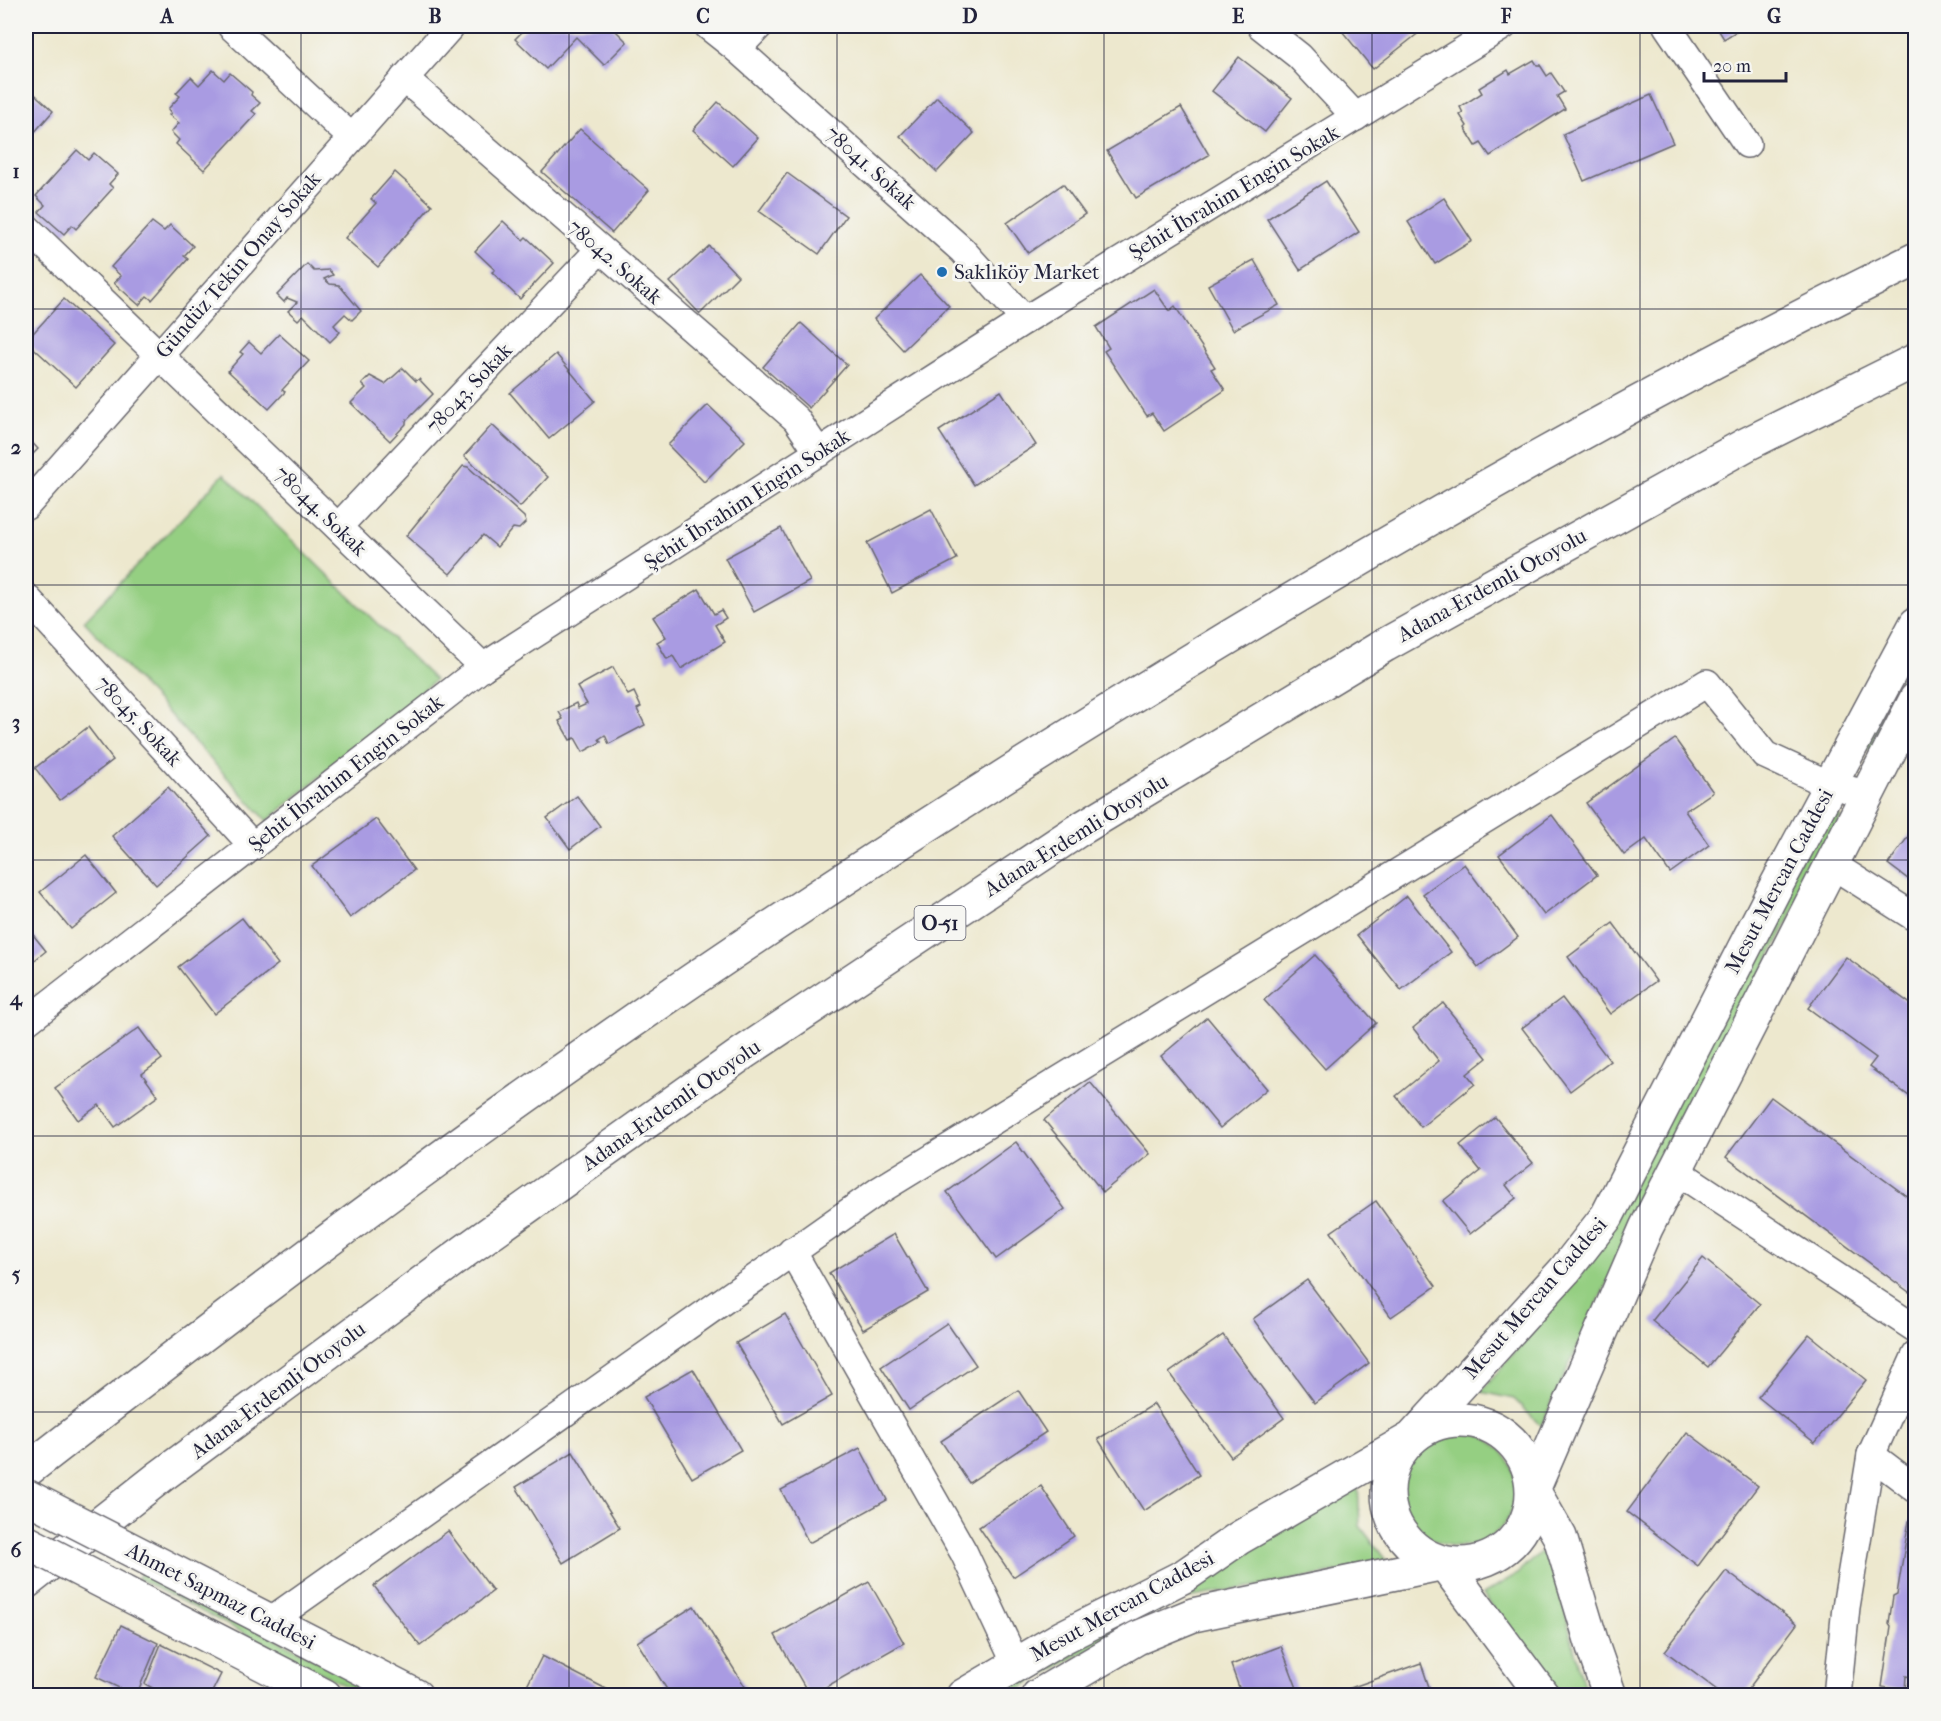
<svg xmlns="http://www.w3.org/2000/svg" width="1941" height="1721" font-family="'IM FELL French Canon',serif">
	<rect width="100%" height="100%" fill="#f6f6f2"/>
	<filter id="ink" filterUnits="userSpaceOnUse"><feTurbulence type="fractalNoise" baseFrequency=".0167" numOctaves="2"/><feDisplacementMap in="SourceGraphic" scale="12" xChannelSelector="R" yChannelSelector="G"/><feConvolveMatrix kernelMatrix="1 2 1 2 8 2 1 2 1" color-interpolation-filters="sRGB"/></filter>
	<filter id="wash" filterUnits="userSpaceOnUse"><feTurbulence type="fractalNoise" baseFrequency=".008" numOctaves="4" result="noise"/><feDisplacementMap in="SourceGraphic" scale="24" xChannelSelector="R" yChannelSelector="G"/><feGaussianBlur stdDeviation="1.35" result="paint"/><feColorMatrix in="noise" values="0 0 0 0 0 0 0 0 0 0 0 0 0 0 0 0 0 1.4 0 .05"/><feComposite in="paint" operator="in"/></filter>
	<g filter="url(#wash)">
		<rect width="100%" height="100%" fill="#ede8ce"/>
		<g fill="#95cf82" stroke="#5c785e" stroke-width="1.5">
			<polygon points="224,474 435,680 267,821 84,621"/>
			<polygon points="1915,652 1915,674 1875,752 1862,745"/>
			<polygon points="1828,808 1841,817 1636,1220 1541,1426 1514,1399 1481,1392 1541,1321"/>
			<circle cx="1459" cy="1489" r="57"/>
			<polygon points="1358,1485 1360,1526 1388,1563 1182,1599 1138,1621 1008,1695 988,1696"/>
			<polygon points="1548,1545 1586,1695 1556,1695 1483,1594 1517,1574"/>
			<polygon points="143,1572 386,1695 364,1695 137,1578"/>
		</g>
		<g id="blocks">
			<g fill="#a99be2">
				<polygon points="528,26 611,26 627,42 604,65 576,37 546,69 515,39"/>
				<polygon points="1350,26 1423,26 1425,28 1373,69 1342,31"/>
				<polygon points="1716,26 1745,26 1724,39"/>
				<polygon points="1239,57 1292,98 1265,132 1212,91"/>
				<polygon points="1534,60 1537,65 1540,65 1547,76 1551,73 1564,92 1557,96 1565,109 1490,156 1481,143 1476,146 1465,128 1467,126 1460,115 1463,113 1460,107 1482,93 1479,88 1508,70 1510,74"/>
				<polygon points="213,70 224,80 230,73 252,92 251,95 260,103 252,111 256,114 204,170 176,144 179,140 171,132 179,123 169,115 171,113 168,109 180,96 176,93 191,77 199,85"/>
				<polygon points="26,86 53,111 26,142"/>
				<polygon points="1651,95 1673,143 1584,181 1563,134"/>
				<polygon points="937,97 974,133 937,172 900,136"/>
				<polygon points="718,102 758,138 733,166 693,130"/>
				<polygon points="1181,107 1209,155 1136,198 1107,151"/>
				<polygon points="580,129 649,190 612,233 542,172"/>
				<polygon points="77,150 88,160 94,153 118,174 109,184 113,188 76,229 72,225 64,234 39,212 45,205 36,196"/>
				<polygon points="395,172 432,205 378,267 345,238 376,203 371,199"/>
				<polygon points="787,173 846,216 819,254 759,211"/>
				<polygon points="1326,181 1359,232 1300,270 1267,219"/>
				<polygon points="1063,184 1085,214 1028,253 1007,223"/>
				<polygon points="1444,198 1472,241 1435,264 1408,222"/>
				<polygon points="503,221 523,240 526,237 554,263 520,299 492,272 495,270 475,251"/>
				<polygon points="152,222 164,231 170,225 193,246 184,256 188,259 152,300 147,296 139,305 114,283 121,276 111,267"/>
				<polygon points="709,246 738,276 700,314 670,282"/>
				<polygon points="1254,260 1279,305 1233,330 1208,285"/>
				<polygon points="307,264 314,271 329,270 333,275 324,279 330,284 339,285 361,311 352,320 345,314 334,325 340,332 330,342 303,315 298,320 288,311 297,302 287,298 284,302 277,295"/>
				<polygon points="920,275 949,306 903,350 874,319"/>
				<polygon points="1154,289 1169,311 1175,306 1215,367 1211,369 1225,390 1164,431 1152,413 1147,416 1104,351 1109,348 1096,327"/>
				<polygon points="64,299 114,345 76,387 26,341"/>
				<polygon points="801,323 847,365 809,408 763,367"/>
				<polygon points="279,334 309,361 282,390 285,392 269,409 228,371 243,354 240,352 249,342 261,353"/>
				<polygon points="556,354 595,401 549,439 510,393"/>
				<polygon points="403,368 416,381 419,379 433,394 406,421 406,424 390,441 351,403 366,388 362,384 370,376 385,384"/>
				<polygon points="1001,391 1036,445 974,485 939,431"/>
				<polygon points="708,405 745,441 704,482 668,445"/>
				<polygon points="492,425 548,477 520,507 464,456"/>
				<polygon points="26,436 38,449 26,461"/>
				<polygon points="463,466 468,467 524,517 526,522 519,529 513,528 497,547 483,535 450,574 406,536"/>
				<polygon points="931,509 957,559 892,593 867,543"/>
				<polygon points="781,528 810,581 754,612 725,558"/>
				<polygon points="699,589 714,614 721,610 726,618 715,625 725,642 681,669 673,656 667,659 657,642 666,637 653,617"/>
				<polygon points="613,667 628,695 634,692 641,707 637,709 645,725 609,744 605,735 599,739 601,742 583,752 575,738 570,740 559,721 563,719 559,712 576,703 578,708 587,704 577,687"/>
				<polygon points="88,727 113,760 60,800 35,768"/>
				<polygon points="1675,739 1713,792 1685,811 1709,845 1670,873 1646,839 1624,855 1586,803"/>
				<polygon points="168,787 211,836 156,885 112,836"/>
				<polygon points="577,796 600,826 570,849 547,818"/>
				<polygon points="1552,815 1597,875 1544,915 1499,855"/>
				<polygon points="376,819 414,870 350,918 312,866"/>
				<polygon points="1916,826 1916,885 1888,864"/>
				<polygon points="86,855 116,893 71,929 40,892"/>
				<polygon points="1464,864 1518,937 1478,967 1423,894"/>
				<polygon points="1407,896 1451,952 1401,990 1357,935"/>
				<polygon points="242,918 278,964 214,1014 178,967"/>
				<polygon points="1613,923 1656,981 1610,1014 1568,957"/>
				<polygon points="26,926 46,951 26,967"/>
				<polygon points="1315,955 1376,1023 1325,1069 1264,1000"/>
				<polygon points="1846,957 1916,1008 1916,1101 1869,1067 1876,1058 1808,1008"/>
				<polygon points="1562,998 1610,1061 1570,1091 1522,1028"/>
				<polygon points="1443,1003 1487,1058 1467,1074 1475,1084 1421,1127 1396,1096 1439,1061 1413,1028"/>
				<polygon points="1207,1017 1267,1089 1220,1128 1161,1056"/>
				<polygon points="139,1028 162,1059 142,1074 158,1096 115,1127 99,1105 78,1120 55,1088"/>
				<polygon points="1090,1082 1150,1154 1103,1192 1044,1120"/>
				<polygon points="1771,1097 1916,1203 1916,1283 1909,1292 1726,1157"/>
				<polygon points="1495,1117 1533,1163 1506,1185 1516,1198 1470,1234 1443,1201 1481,1171 1460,1145"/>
				<polygon points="1016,1142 1065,1209 996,1259 947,1192"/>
				<polygon points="1376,1201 1436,1286 1391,1317 1331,1232"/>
				<polygon points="894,1234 928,1292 863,1330 829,1273"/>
				<polygon points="1703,1258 1760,1304 1708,1367 1652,1321"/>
				<polygon points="1307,1280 1369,1363 1315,1403 1253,1319"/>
				<polygon points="785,1314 832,1396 783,1424 736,1343"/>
				<polygon points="947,1323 976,1365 909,1410 881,1367"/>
				<polygon points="1809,1334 1866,1380 1815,1443 1758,1397"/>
				<polygon points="1223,1335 1284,1418 1231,1457 1169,1373"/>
				<polygon points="693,1369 741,1450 692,1478 644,1397"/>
				<polygon points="1018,1390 1046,1432 969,1483 941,1441"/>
				<polygon points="1154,1404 1199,1475 1144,1511 1098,1439"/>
				<polygon points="1687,1432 1758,1486 1698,1566 1627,1512"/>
				<polygon points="860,1448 887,1500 809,1543 781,1490"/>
				<polygon points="573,1452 620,1528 563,1563 516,1487"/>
				<polygon points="1041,1486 1074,1536 1013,1577 979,1527"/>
				<polygon points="1916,1517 1916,1678 1906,1676 1905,1691 1882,1687 1891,1626 1889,1623 1893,1596 1897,1594 1909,1521 1912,1518"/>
				<polygon points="448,1531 493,1591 420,1646 374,1586"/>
				<polygon points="1726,1571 1797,1624 1743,1696 1725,1696 1665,1651"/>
				<polygon points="869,1582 904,1643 810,1696 775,1635"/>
				<polygon points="694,1606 751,1696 671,1696 637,1642"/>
				<polygon points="121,1625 158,1643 136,1696 96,1677"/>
				<polygon points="161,1644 221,1674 210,1696 167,1696 145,1684"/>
				<polygon points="1281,1646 1300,1696 1242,1696 1231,1665"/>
				<polygon points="542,1656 620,1696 522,1696"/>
				<polygon points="1421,1663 1432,1696 1344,1696 1342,1691"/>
			</g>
		</g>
	</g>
	<g filter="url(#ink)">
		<use href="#blocks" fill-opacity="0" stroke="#69676e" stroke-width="1.5"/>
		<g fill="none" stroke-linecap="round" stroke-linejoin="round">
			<defs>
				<g id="minor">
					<polyline points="231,26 351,137"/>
					<polyline points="708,26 737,49 962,250 1025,320"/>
					<polyline points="1261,26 1299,56 1356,117"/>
					<polyline points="1667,26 1747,144"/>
					<polyline points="737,49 759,26"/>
					<polyline points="404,78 796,419 819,453"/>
					<polyline points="26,227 483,667"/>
					<polyline points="26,506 451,26"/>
					<polyline points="338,527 600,249"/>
					<polyline points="26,597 253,846"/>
					<polyline points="1831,864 1916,918"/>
					<polyline points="26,1022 483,667 1025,320 1503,26"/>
					<polyline points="1675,1170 1916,1329"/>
					<polyline points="792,1251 964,1553 1016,1664"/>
					<polyline points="1871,1455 1916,1489"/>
					<polyline points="270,1621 880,1190 1707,683 1765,755 1830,785 1867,794"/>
					<polyline points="1837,1696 1846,1607 1871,1455 1916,1355"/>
				</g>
				<g id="major">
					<circle cx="1460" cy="1492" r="72"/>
					<polyline points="1533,1490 1646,1228 1916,699"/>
					<polyline points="1533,1490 1560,1537 1594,1650 1610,1696"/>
					<polyline points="153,1561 416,1696"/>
					<polyline points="1444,1563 1543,1696"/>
					<polyline points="121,1591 325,1696"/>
					<polyline points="963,1696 1063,1637 1184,1576 1239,1538 1412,1438 1565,1270 1607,1216 1774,890 1916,624"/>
					<polyline points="1038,1696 1137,1638 1193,1615 1444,1563"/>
				</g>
				<g id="highway">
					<path d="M26 1471C213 1326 402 1182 597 1046 785 914 979 790 1175 670 1416 523 1662 383 1916 259"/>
					<polyline points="26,1582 161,1476 465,1251 743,1053 1077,831 1385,645 1747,444 1916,360"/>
				</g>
			</defs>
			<use href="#minor" stroke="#69676e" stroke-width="30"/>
			<use href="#major" stroke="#69676e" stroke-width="36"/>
			<use href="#highway" stroke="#69676e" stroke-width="36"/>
			<use href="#minor" stroke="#fff" stroke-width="27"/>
			<use href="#major" stroke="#fff" stroke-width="33"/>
			<use href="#highway" stroke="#fff" stroke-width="33"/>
			<defs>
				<g id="major-bridge">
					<polyline points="26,1496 153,1561"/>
					<polyline points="26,1542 121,1591"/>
				</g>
			</defs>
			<use href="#major-bridge" stroke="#69676e" stroke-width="36" stroke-linecap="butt"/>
			<use href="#major-bridge" stroke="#fff" stroke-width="33"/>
		</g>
	</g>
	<path fill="none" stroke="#22223b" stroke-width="1.5" stroke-opacity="0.55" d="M301 26V1696M569 26V1696M837 26V1696M1104 26V1696M1372 26V1696M1640 26V1696M26 309H1916M26 585H1916M26 860H1916M26 1136H1916M26 1412H1916"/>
	<circle fill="#1f6fb2" stroke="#f6f6f2" stroke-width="2" cx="942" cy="272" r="6"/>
	<g text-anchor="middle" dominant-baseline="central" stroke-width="6" stroke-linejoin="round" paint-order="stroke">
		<rect fill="#f6f6f2" stroke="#626272" stroke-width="1.5" x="914.5" y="906" width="51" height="34" rx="4.5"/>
		<g font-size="20" font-weight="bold" fill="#22223b">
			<text x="940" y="923">O-51</text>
		</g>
		<g font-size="21" fill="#22223b" stroke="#f6f6f2">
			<text transform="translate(871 168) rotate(42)">78041. Sokak</text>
			<text transform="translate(1234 192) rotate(-31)">Şehit İbrahim Engin Sokak</text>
			<text transform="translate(615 262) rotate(41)">78042. Sokak</text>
			<text transform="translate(238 265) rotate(-49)">Gündüz Tekin Onay Sokak</text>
			<text transform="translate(469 388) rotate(-47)">78043. Sokak</text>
			<text transform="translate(747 499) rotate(-33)">Şehit İbrahim Engin Sokak</text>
			<text transform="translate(321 511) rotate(44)">78044. Sokak</text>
			<text transform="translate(1492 585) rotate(-29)">Adana-Erdemli Otoyolu</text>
			<text transform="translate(139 721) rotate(47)">78045. Sokak</text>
			<text transform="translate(346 773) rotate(-38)">Şehit İbrahim Engin Sokak</text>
			<text transform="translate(1076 835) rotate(-32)">Adana-Erdemli Otoyolu</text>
			<text transform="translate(1779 881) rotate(-62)">Mesut Mercan Caddesi</text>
			<text transform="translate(671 1105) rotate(-35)">Adana-Erdemli Otoyolu</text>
			<text transform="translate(1535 1298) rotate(-49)">Mesut Mercan Caddesi</text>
			<text transform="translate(278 1390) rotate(-37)">Adana-Erdemli Otoyolu</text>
			<text transform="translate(221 1596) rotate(27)">Ahmet Sapmaz Caddesi</text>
			<text transform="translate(1122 1606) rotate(-29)">Mesut Mercan Caddesi</text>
		</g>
		<g font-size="21" fill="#22223b" stroke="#f6f6f2" text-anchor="start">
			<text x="954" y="272">Saklıköy Market</text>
		</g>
	</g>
	<rect width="1941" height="1721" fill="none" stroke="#f6f6f2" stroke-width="66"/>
	<path d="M1704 72v9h82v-9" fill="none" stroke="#22223b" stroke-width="3"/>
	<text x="1713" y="72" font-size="18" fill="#22223b" stroke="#f6f6f2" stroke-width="4.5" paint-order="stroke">20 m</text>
	<rect x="33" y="33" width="1875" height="1655" fill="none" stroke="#22223b" stroke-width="2"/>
	<g font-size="20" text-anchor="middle" font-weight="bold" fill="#22223b">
		<text x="167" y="23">A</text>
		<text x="435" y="23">B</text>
		<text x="703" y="23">C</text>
		<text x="970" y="23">D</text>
		<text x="1238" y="23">E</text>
		<text x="1506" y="23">F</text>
		<text x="1774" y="23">G</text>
		<text x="16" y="178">1</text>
		<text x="16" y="454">2</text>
		<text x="16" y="729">3</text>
		<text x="16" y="1005">4</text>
		<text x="16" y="1281">5</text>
		<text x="16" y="1557">6</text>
	</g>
</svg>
